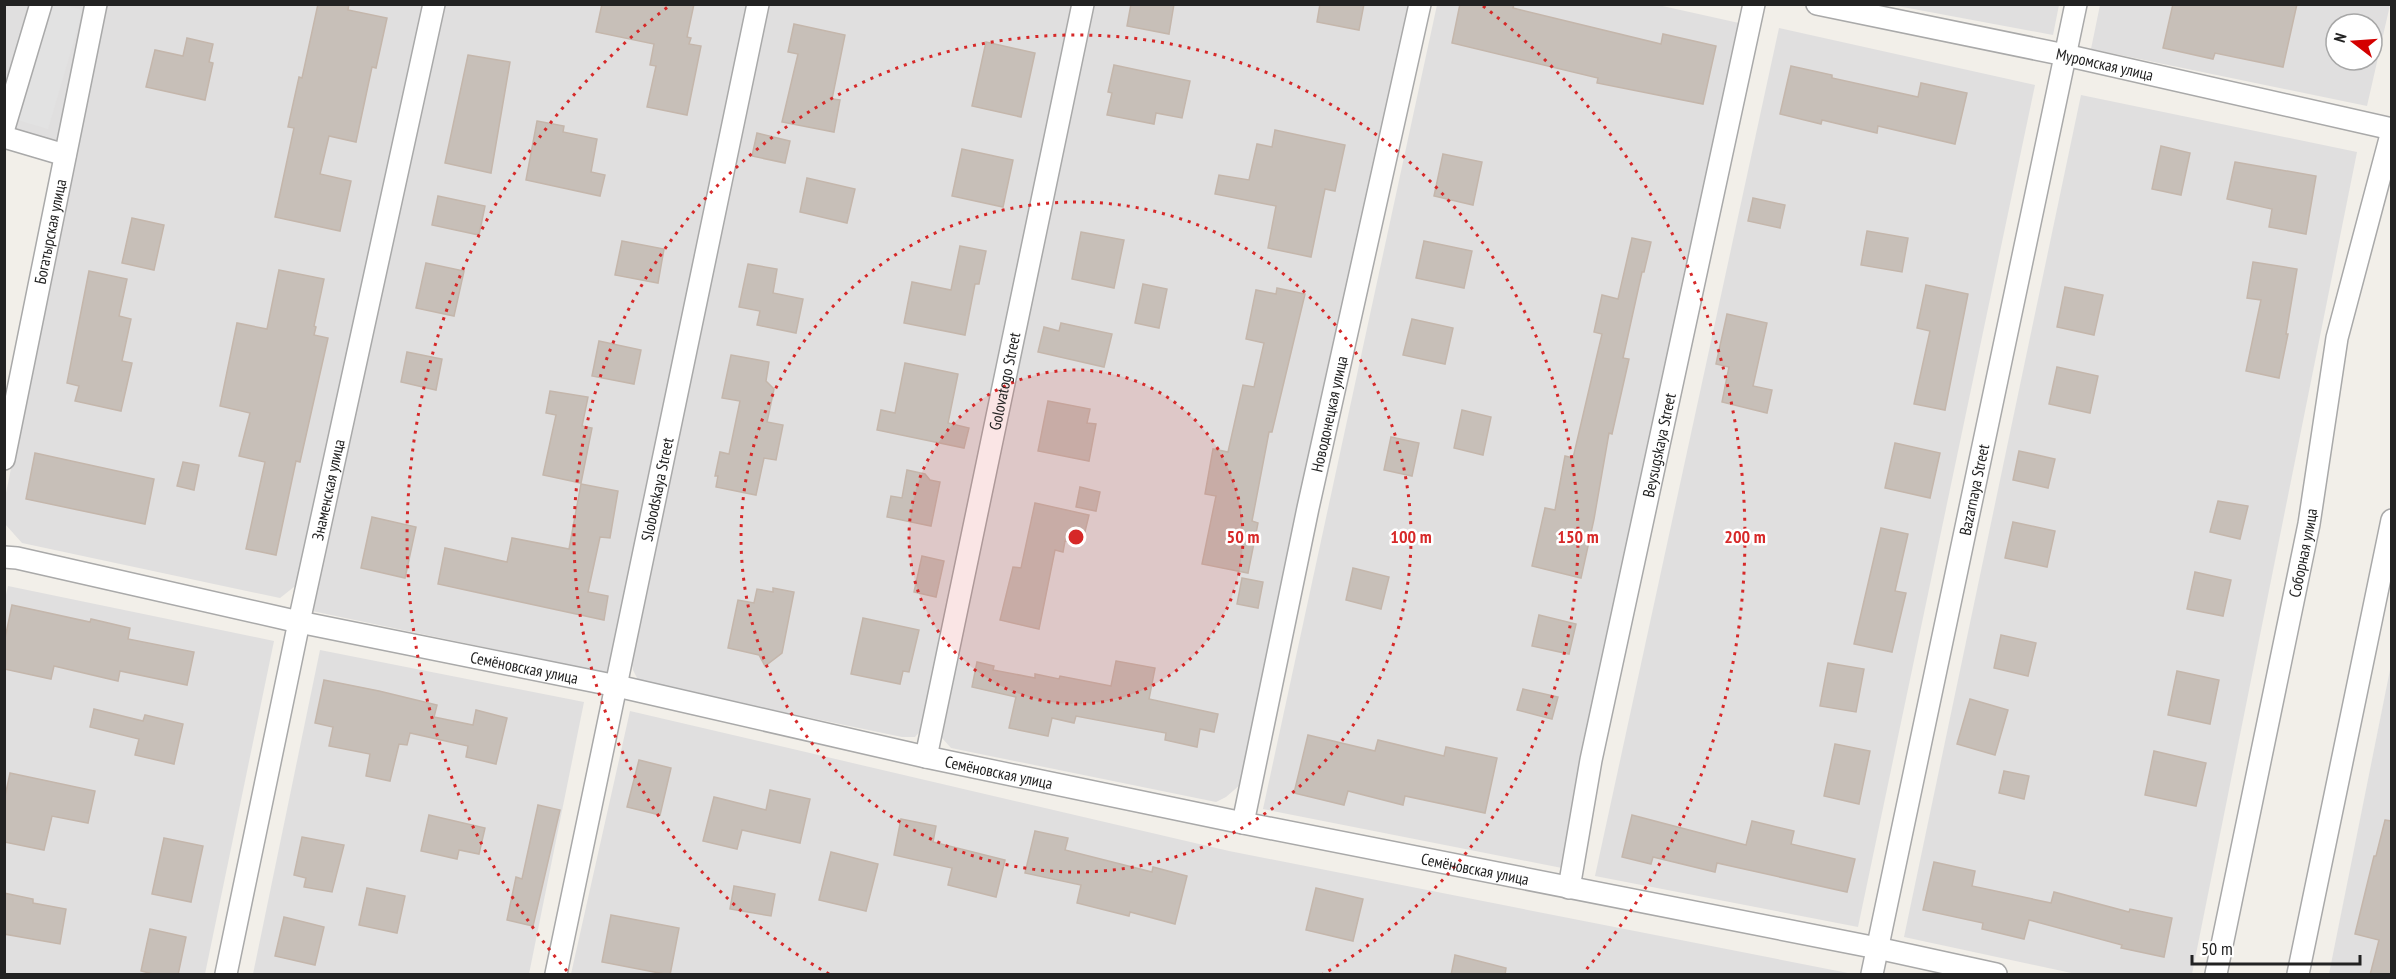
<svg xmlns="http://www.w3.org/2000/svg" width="2396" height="979" font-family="'PT Sans Narrow',sans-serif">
	<rect width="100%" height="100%" fill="#f2efe9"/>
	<g fill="#e0dfdf" fill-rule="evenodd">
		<polygon points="4,5 86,5 55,151 5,136"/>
		<polygon points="105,5 423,5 299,583 280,598 22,543 5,524 5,498"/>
		<polygon points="441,5 749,5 612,674 312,611"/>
		<polygon points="766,5 1075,5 922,729 915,737 902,737 639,682 633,670 630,653"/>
		<polygon points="1089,5 1413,5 1241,784 1226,797 1216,802 951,748 942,738 939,727"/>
		<polygon points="1437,5 1658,5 1739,23 1562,868 1263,809"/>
		<polygon points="1892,5 2059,5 2053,35"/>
		<path d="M2100 5H2390L2367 106 2091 49ZM2336 24H2372V60H2336Z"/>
		<polygon points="1779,28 2035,85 1858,927 1595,876"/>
		<polygon points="2081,95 2357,152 2192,974 2076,974 1904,937"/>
		<polygon points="8,586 274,641 205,974 5,974 4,603"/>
		<polygon points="320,650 584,702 529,974 253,974"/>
		<polygon points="2391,665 2391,974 2329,974"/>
		<polygon points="630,711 1229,851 1848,973 571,974"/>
	</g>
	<polygon fill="#e2e2e2" points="48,5 63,5 83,10 48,129 14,119"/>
	<g fill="#c7bfb8" stroke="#c4b6ab" stroke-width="1.5">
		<polygon points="318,4 349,4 348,10 387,18 376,68 372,67 356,142 329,136 320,174 351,181 340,231 275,217 294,128 288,127 299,77 302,78"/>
		<polygon points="602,4 694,4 687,37 691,38 689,44 701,46 687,115 647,107 656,66 650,65 654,44 596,32"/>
		<polygon points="1131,4 1174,4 1169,34 1127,26"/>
		<polygon points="1320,4 1364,4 1359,30 1317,22"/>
		<polygon points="1460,4 1514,4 1513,8 1661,44 1663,34 1716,46 1703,104 1597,83 1598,78 1452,43"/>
		<polygon points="2173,4 2297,4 2283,67 2215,53 2213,59 2163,48"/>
		<polygon points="794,24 845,35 832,99 840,100 834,132 782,122 798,54 788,52"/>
		<polygon points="187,38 213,44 209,62 213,63 205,100 146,87 155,50 183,56"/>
		<polygon points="986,42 1035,53 1021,117 972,106"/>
		<polygon points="468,55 510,62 491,173 445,163"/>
		<polygon points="1114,65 1190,81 1182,118 1156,113 1154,124 1107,115 1112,93 1108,92"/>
		<polygon points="1791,66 1832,75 1832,78 1918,97 1921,83 1967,93 1955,144 1878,126 1877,133 1822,120 1821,124 1780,114"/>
		<polygon points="537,121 564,126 563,132 597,139 591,172 605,175 600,196 526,180"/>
		<polygon points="1275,130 1345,145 1335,191 1325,189 1311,257 1268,248 1276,206 1215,194 1219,175 1249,180 1257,144 1272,147"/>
		<polygon points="757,133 790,141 785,163 752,156"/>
		<polygon points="2161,146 2190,153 2181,195 2152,189"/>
		<polygon points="962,149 1013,160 1003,207 952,196"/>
		<polygon points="1443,154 1482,162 1473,205 1434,196"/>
		<polygon points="2235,162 2316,176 2306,234 2269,227 2272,209 2227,199"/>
		<polygon points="807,178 855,189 847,223 800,212"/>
		<polygon points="438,196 485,206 479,235 432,225"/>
		<polygon points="1753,198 1785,205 1780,228 1748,221"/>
		<polygon points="132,218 164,225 154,270 122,263"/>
		<polygon points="1867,231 1908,238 1902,272 1861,265"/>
		<polygon points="1081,232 1124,240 1114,288 1072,279"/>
		<polygon points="1632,238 1651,242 1644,272 1642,272 1623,358 1629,359 1612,434 1609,433 1594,519 1581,578 1532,566 1545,508 1555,510 1565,456 1573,458 1602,334 1594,332 1602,295 1618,299"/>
		<polygon points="622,241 664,249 658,283 615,275"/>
		<polygon points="1424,241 1472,251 1464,288 1416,278"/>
		<polygon points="960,246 986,251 979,284 975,284 965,335 904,323 912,282 951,290"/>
		<polygon points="2253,262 2297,269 2286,334 2288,334 2279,378 2246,371 2261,300 2247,298"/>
		<polygon points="426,263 464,271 454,316 416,308"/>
		<polygon points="748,264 777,269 773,293 803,299 796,333 757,325 760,311 739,307"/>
		<polygon points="279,270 324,279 314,326 316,327 314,335 328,338 300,462 296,461 276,555 246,549 265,462 239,456 250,413 220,406 237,323 267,329"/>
		<polygon points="89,271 127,279 119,316 131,319 122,361 132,363 121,411 75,401 79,386 67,383"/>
		<polygon points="1143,284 1167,289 1159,328 1135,323"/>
		<polygon points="1926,285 1968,294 1945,410 1914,404 1930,331 1917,328"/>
		<polygon points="2065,287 2103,295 2094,335 2057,327"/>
		<polygon points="1277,288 1305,294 1272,432 1269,432 1252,521 1258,523 1248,573 1202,564 1216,496 1205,494 1213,449 1228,452 1243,385 1254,387 1264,343 1246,339 1256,290 1276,294"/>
		<polygon points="1727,314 1767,323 1753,386 1772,390 1767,413 1722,402 1729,367 1716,364"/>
		<polygon points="1412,319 1453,328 1445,364 1403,355"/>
		<polygon points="1061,323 1112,334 1104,367 1038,352 1044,327 1059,331"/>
		<polygon points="599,341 641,350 634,384 592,376"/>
		<polygon points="407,352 442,359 436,390 401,382"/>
		<polygon points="731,355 769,362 766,381 774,389 767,422 783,425 776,460 764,458 756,495 716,487 718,476 715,476 720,452 729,454 740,401 722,398"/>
		<polygon points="905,363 958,374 948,423 969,428 964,448 877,430 881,410 895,413"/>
		<polygon points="2057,367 2098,376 2090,413 2049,404"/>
		<polygon points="550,391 588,397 582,426 592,428 581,483 543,475 556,415 546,413"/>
		<polygon points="1048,401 1090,409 1087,423 1096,424 1089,461 1038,451"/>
		<polygon points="1462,410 1491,417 1483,455 1454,448"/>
		<polygon points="1391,437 1419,443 1412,476 1384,470"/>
		<polygon points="1895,443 1940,453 1930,498 1885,488"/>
		<polygon points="2019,451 2055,459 2048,488 2013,480"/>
		<polygon points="35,453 154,479 145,524 26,499"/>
		<polygon points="183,462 199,465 194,490 177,486"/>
		<polygon points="907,470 925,474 930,480 940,482 931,526 887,517 891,496 902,498"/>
		<polygon points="581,484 618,491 610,538 600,537 588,592 608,596 604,620 438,584 445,548 507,562 512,538 569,549"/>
		<polygon points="1080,487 1100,492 1096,511 1076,507"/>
		<polygon points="2218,501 2248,506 2240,539 2210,532"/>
		<polygon points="1035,503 1089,515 1082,544 1065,541 1063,552 1055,550 1039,629 1000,620 1013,567 1021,568"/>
		<polygon points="372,517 416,527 405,578 361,568"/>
		<polygon points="2013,522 2055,531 2047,567 2005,558"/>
		<polygon points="1881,528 1908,534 1895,591 1906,593 1892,652 1854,644"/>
		<polygon points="922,556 944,561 936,597 914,592"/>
		<polygon points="1353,568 1389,577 1381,609 1346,600"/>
		<polygon points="2195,572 2231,580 2223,616 2187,609"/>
		<polygon points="1242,578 1263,582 1258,608 1237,604"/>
		<polygon points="773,588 794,592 782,653 765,666 759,655 728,648 738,600 754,603 757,589 773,592"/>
		<polygon points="12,605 90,622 91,619 130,628 128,639 194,652 187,685 120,671 118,681 54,666 51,679 4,669 4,643"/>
		<polygon points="1539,615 1576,624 1569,654 1532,646"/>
		<polygon points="863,618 919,630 909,672 903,671 900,684 851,674"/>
		<polygon points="2001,635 2036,643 2028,676 1994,668"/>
		<polygon points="1116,661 1155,668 1149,699 1218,714 1214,732 1200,729 1197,747 1165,740 1166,733 1076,716 1074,723 1052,718 1048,736 1009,728 1016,697 972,687 977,662 994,666 993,670 1035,678 1035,674 1059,679 1060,676 1111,686"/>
		<polygon points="1828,663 1864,669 1856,712 1820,706"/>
		<polygon points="2177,671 2219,680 2210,724 2168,715"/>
		<polygon points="324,680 379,691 437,705 434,717 473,725 476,710 507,718 496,764 466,757 468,746 410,733 407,745 399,744 390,781 366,776 370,754 329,746 333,727 315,723"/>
		<polygon points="1523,689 1558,697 1552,719 1517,710"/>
		<polygon points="1970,699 2008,710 1995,755 1957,744"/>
		<polygon points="94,709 143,721 145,715 183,724 174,764 135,755 139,739 90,727"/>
		<polygon points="1308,735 1375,751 1378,740 1444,756 1446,747 1497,758 1485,813 1405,796 1403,805 1348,791 1344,805 1294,793"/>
		<polygon points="1835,744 1870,751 1859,804 1824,796"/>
		<polygon points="2154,751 2206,763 2196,806 2145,795"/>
		<polygon points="639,760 671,768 660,815 627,807"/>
		<polygon points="2004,771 2029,776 2024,799 1999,793"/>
		<polygon points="10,773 95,791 88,823 52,816 44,850 4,842 4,801"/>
		<polygon points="770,790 810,799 800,843 742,830 737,849 703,841 714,797 766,810"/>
		<polygon points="538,805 560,810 533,926 507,920 516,877 522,879"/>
		<polygon points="429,815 485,828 479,854 459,850 457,859 421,851"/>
		<polygon points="1632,815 1746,845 1752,821 1794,831 1791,844 1855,859 1847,892 1717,863 1715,872 1653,857 1651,864 1622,857"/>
		<polygon points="901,819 936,826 933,842 1005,860 996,897 948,885 952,868 894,855"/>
		<polygon points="2385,820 2391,821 2391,975 2370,975 2379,940 2355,934 2374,856 2376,856"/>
		<polygon points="1035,831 1068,838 1065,850 1152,872 1153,867 1187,876 1175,924 1130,912 1129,916 1077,903 1081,885 1025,873"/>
		<polygon points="302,837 344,845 332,892 304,887 306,878 294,875"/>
		<polygon points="164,838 203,846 191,902 152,894"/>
		<polygon points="831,852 878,864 866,911 819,900"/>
		<polygon points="1934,862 1975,871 1972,886 2051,903 2054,892 2129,912 2130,909 2172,918 2164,957 2121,948 2122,945 2029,920 2024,939 1982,929 1983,923 1923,910"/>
		<polygon points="734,886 775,894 771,916 730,909"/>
		<polygon points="367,888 405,896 397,933 359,925"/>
		<polygon points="1316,888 1363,899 1353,941 1306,930"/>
		<polygon points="4,893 33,899 33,903 66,909 60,944 4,934"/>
		<polygon points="611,915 679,928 670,975 602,962"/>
		<polygon points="284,917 324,927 315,965 275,956"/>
		<polygon points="150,929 186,937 178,975 157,975 141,971"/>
		<polygon points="1455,955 1506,968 1505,975 1451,975"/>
	</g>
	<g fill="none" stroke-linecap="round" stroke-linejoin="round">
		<defs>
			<g id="minor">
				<path id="s1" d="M1817 4 2065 55 2392 129"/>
				<polyline points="4,128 41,4"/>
				<polyline points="4,137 65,155"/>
				<path id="s2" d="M4 459 96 4"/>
				<path id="s3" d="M4 557 17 558 299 622 617 686 926 757 1243 823 1877 948 1996 974"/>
				<path id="s4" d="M926 757 1083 4"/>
				<path id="s5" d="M1243 823 1308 508 1420 4"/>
				<path id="s6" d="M1569 888 1591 760 1754 4"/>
				<path id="s7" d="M226 974 299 622 434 4"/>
				<path id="s8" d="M556 974 758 4"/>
				<path id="s9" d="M1872 974 2076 4"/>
				<path id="s10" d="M2216 974 2309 524 2337 338 2392 131"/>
				<polyline points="2298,974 2392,520"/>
			</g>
		</defs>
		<use href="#minor" stroke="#a9a9a9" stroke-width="24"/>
		<use href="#minor" stroke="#fff" stroke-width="21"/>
	</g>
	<circle cx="1076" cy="537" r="167" fill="#d62828" fill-opacity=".12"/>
	<g fill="none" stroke="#d62828" stroke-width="3" stroke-dasharray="3 6">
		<circle cx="1076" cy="537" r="167"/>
		<circle cx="1076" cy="537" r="335"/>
		<path d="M829 974A502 502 0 1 1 1323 974"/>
		<path d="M567 971A669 669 0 0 1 669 6M1483 6A669 669 0 0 1 1585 971"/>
	</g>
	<g text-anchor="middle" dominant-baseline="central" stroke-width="5" stroke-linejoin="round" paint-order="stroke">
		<g font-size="16" fill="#222" stroke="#fff">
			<text stroke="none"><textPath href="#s1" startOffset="294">Муромская улица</textPath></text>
			<text stroke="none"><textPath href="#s2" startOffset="232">Богатырская улица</textPath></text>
			<text stroke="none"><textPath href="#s4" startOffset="384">Golovatogo Street</textPath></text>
			<text stroke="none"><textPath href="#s5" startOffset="418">Новодонецкая улица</textPath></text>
			<text stroke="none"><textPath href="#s6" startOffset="452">Beysugskaya Street</textPath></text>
			<text stroke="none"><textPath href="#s7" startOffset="495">Знаменская улица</textPath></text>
			<text stroke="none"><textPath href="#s8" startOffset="495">Slobodskaya Street</textPath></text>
			<text stroke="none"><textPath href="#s9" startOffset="495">Bazarnaya Street</textPath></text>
			<text stroke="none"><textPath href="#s10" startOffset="430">Соборная улица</textPath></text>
			<text stroke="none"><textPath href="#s3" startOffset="532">Семёновская улица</textPath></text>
			<text stroke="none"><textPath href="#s3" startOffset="1018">Семёновская улица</textPath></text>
			<text stroke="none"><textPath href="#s3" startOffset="1504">Семёновская улица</textPath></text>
		</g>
	</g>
	<circle cx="1076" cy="537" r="9" fill="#d62828" stroke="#fff" stroke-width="3"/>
	<g font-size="18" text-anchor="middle" font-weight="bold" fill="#d62828" stroke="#fff" stroke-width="5" stroke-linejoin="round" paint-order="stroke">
		<text x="1243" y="543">50 m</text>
		<text x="1411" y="543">100 m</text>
		<text x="1578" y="543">150 m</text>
		<text x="1745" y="543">200 m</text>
	</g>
	<rect width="2396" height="979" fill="none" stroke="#222222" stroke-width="12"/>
	<g transform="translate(2354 42) rotate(287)"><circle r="28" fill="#ffffff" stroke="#a7a7a7" stroke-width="1.5"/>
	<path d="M0-4.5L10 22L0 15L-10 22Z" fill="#d40000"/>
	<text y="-9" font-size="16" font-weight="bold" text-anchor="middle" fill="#222222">N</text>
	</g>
	<path d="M2192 955v9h168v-9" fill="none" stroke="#222222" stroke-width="3"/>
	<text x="2201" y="955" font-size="18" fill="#222222" stroke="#ffffff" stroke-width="4.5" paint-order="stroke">50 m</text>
</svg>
